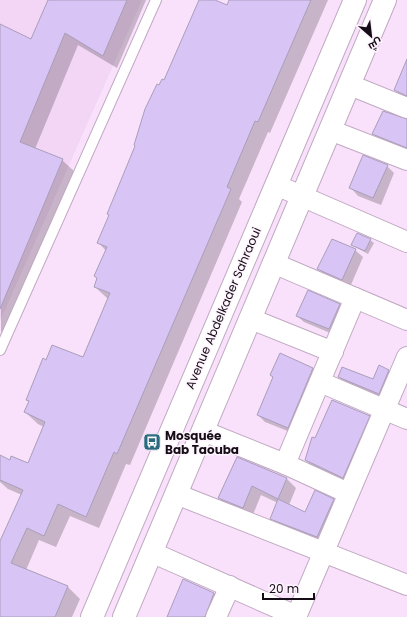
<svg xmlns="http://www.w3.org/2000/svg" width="407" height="617" font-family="Poppins,Cairo,sans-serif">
	<rect width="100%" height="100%" fill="#f9e1fb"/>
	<polygon fill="#f3d5f5" points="0,0 142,0 0,321"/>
	<g fill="#0003">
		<polygon points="49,0 146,0 117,68 78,45 35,149 62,160 76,173 11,326 1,332 0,25 31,40"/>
		<polygon points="200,0 213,0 227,6 230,0 328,0 270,133 268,132 239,199 242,202 130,465 126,464 99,528 70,516 56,547 39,540 26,570 68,587 80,599 72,617 0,617 0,543 22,495 8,489 0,482 0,465 10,461 28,464 44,427 38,424 25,412 30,402 28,400 47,361 83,358 108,299 95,287 106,251 99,243 160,86 164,81"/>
		<polygon points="407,62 407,100 395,90"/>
		<polygon points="407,120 407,151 381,141 373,134"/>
		<polygon points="387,166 394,173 381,205 358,196 351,188"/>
		<polygon points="370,240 374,243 368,254 352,245"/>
		<polygon points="355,250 363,257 350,287 326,276 318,269"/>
		<polygon points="339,305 346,311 335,335 304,322 297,316"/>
		<polygon points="313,368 320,376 295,434 265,422 258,415 274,378 271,375"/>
		<polygon points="389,370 395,377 385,400 345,383 339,377 374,381"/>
		<polygon points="369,416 375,422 349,483 312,466 306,460 315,440"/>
		<polygon points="238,458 287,479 296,488 289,505 306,513 333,500 340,507 324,543 278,525 272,519 278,503 261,495 252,517 228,507 219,498"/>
		<polygon points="214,593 221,601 214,617 168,617"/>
	</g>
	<g fill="#d9c4f6" stroke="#a99eba">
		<polygon points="48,0 127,0 103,56 65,33 20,142 63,159 0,309 0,24 31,39"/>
		<polygon points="199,0 215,0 227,5 229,0 311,0 258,122 255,121 227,187 231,189 117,454 114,452 86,517 58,504 44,536 27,528 11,563 68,586 55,617 0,617 0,541 23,490 0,480 0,455 10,460 11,456 28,463 45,422 24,412 29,401 26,400 43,358 46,360 52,345 83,357 110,293 94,287 97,278 94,276 107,247 97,243 109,215 107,214 135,146 134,145 145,109 157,84 159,85 162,79 164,80"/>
		<polygon points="407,59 407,96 394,90"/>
		<polygon points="383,111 407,119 407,148 372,134"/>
		<polygon points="363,155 388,165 373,198 349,188"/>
		<polygon points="357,233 371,239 365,251 351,245"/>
		<polygon points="332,239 356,249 342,280 317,269"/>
		<polygon points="308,290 340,304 329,329 296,316"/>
		<polygon points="280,353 313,368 288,428 257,415 273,377 270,375"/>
		<polygon points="379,365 389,370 379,394 338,377 342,367 373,379"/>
		<polygon points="332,400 370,416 343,478 305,460 312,437 315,438"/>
		<polygon points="237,457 287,478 278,499 252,486 243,508 218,498"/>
		<polygon points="315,490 334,499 317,537 270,519 278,499 305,512"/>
		<polygon points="183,579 214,593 205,617 167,617"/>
	</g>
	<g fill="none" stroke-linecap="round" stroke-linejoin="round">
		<defs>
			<polyline id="lane" points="0,350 156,0"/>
			<g id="street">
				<polyline points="350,85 407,108"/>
				<polyline points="330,130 407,160"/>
				<polyline points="276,185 407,242"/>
				<polyline points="273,263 407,320"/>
				<polyline points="251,319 333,352"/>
				<polyline points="320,382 407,419"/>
				<polyline points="203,431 285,464 348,493"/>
				<polyline points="285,464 355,298"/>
				<polyline points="176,494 407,585"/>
				<polyline points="151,552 296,616"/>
				<polyline points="216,617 230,586"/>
				<polyline points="296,617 407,357"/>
			</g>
			<g id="secondary">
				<polyline points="92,617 355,0"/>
				<polyline points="124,617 385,0"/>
			</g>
		</defs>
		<use href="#lane" stroke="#c0a9c2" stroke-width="12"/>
		<use href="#street" stroke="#c0a9c2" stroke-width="22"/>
		<use href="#secondary" stroke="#c0a9c2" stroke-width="24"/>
		<use href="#lane" stroke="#fff" stroke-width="10"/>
		<use href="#street" stroke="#fff" stroke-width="20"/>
		<use href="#secondary" stroke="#fff" stroke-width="22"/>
	</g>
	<defs>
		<symbol id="bus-square" viewBox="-11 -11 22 22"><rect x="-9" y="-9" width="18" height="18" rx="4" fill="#2c6a80" stroke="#fef4fe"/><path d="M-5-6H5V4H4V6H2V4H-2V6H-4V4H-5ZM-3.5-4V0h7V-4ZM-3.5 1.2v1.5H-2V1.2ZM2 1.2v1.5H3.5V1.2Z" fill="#fff"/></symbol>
	</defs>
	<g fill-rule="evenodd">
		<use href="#bus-square" x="142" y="432" width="20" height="20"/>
	</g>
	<g text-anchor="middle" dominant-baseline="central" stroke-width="3" stroke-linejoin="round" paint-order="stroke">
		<g font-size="12" fill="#150d16" stroke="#fef4fe">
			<text transform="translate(223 308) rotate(-67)">Avenue Abdelkader Sahraoui</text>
		</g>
		<g font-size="12" font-weight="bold" fill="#150d16" stroke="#fef4fe" text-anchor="start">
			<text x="165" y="435">Mosquée<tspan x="165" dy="14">Bab Taouba</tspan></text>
		</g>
	</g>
	<g transform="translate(371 36) rotate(152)" stroke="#fef4fe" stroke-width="3" paint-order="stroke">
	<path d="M0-3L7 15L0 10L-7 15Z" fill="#150d16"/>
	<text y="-6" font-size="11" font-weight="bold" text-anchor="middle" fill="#150d16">ش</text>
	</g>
	<path d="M263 593v6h51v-6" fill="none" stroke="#150d16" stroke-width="2"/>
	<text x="269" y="593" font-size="12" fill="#150d16" stroke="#fef4fe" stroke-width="3" paint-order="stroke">20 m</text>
</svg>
